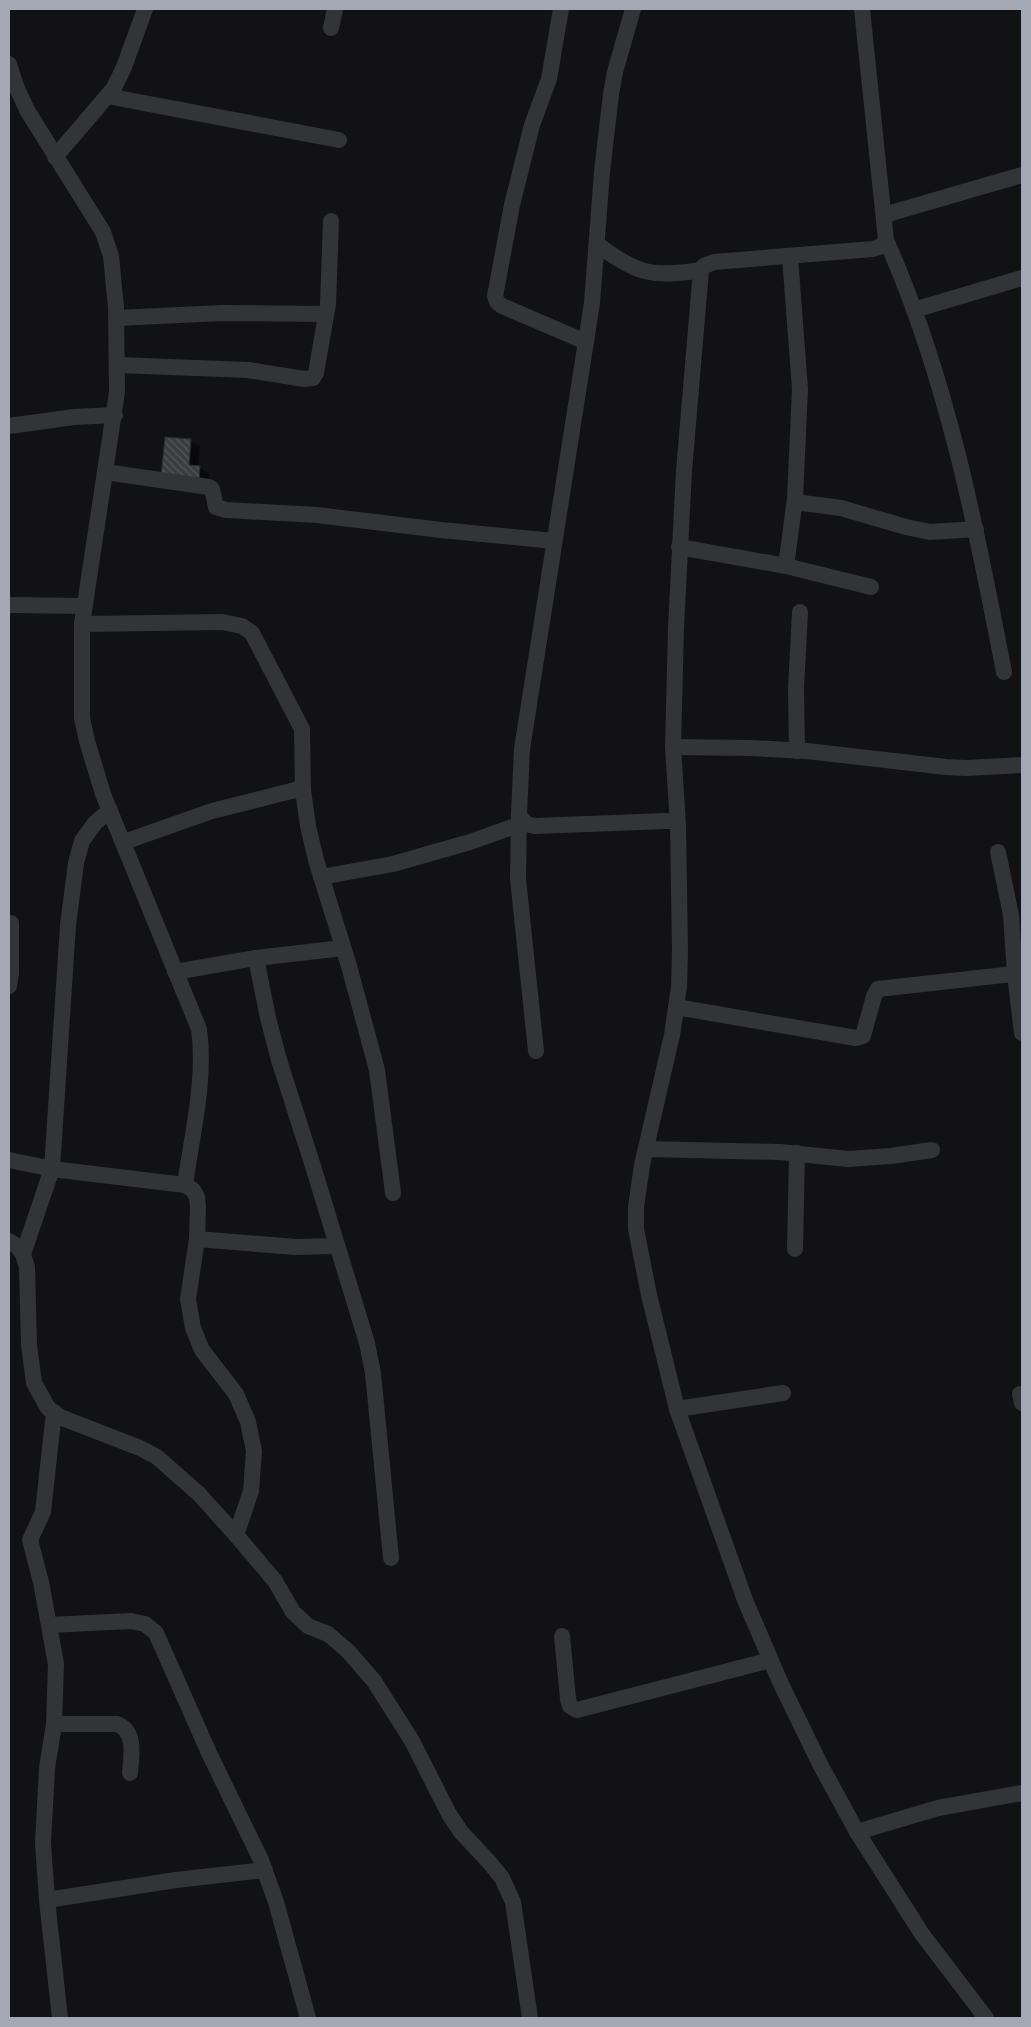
<svg xmlns="http://www.w3.org/2000/svg" width="1031" height="2027" font-family="Jost,sans-serif">
	<defs>
		<pattern id="building-back-hatch" width="6" height="6" patternUnits="userSpaceOnUse" patternTransform="scale(1.25)"><rect width="6" height="6" fill="#3c3d41"/><path d="M-1 5l2 2M0 0l6 6M5-1l2 2" fill="none" stroke="#55565a"/></pattern>
	</defs>
	<rect width="100%" height="100%" fill="#121214"/>
	<polygon fill="#0007" points="190,441 200,446 198,467 209,473 208,485 172,482"/>
	<polygon fill="url(#building-back-hatch)" stroke="#2c2c30" points="165,437 191,439 189,465 200,466 199,480 161,477"/>
	<g fill="none" stroke-linecap="round" stroke-linejoin="round">
		<g stroke="#333438" stroke-width="16">
			<polyline points="561,9 549,79 532,125 512,205 495,296 497,302 502,306 586,342"/>
			<path d="M633 9 615 72 611 94 602 172 592 303 522 749 519 814C523 822 527 825 535 826L666 821H673L678 825 680 951 679 987 672 1035 642 1165 636 1207V1229L649 1295 677 1409 745 1600 781 1684 821 1766 857 1832 922 1934 986 2018"/>
			<polyline points="331,28 335,9"/>
			<path d="M9 64 16 86 27 110 103 232 111 256 116 307 117 392 82 624V718L87 741 103 794 199 1029C206 1080 192 1134 185 1185"/>
			<polyline points="107,96 339,140"/>
			<polyline points="55,157 114,88 124,67 145,9"/>
			<polyline points="884,215 1022,175"/>
			<path d="M886 240C947 377 976 526 1004 672"/>
			<path d="M597 244C636 274 653 278 701 270"/>
			<polyline points="914,310 1022,278"/>
			<polyline points="117,318 222,313 326,314"/>
			<polyline points="118,365 248,370 304,379 313,378 316,373 328,304 331,221"/>
			<polyline points="9,426 74,417 115,415"/>
			<polyline points="105,472 209,487 212,489 216,507 226,510 317,515 441,530 554,541"/>
			<polyline points="795,502 841,508 906,527 930,532 976,529"/>
			<polyline points="679,547 786,566 871,587"/>
			<polyline points="786,566 795,499 800,389 790,257"/>
			<polyline points="9,605 85,606"/>
			<polyline points="82,624 222,622 242,626 252,633 302,729 303,790 308,826 316,860 349,966 377,1070 393,1193"/>
			<polyline points="673,747 750,748 807,751 946,767 966,768 1022,765"/>
			<polyline points="797,751 796,688 800,612"/>
			<polyline points="519,814 518,879 536,1051"/>
			<polyline points="678,825 673,747 676,628 684,471 701,270 704,266 714,262 873,249 882,246 886,240 862,9"/>
			<polyline points="124,842 212,811 303,788"/>
			<polyline points="998,852 1011,915 1015,974 1022,1033"/>
			<polyline points="321,877 393,864 470,842 518,825"/>
			<polyline points="256,958 268,1018 279,1060 312,1163 367,1343 373,1373 391,1558"/>
			<polyline points="175,972 256,958 343,948"/>
			<polyline points="9,986 11,973 11,923"/>
			<polyline points="676,1007 856,1038 863,1036 874,996 878,989 1022,973"/>
			<polyline points="646,1149 780,1152 848,1159 891,1156 932,1150"/>
			<polyline points="9,1160 52,1169 185,1185 193,1190 197,1197 198,1206 197,1239 188,1299 193,1328 202,1350 236,1394 248,1422 254,1451 251,1491 236,1535 275,1581 293,1612 308,1626 328,1634 348,1651 374,1681 412,1741 449,1814 461,1832 490,1863 502,1878 513,1902 530,2018"/>
			<polyline points="197,1239 296,1247 337,1246"/>
			<polyline points="9,1241 17,1246 23,1254 27,1267 29,1345 34,1383 48,1408 60,1417 140,1448 157,1457 199,1494 236,1535"/>
			<polyline points="795,1249 797,1153"/>
			<polyline points="23,1254 52,1169 68,925 76,863 82,841 95,823 110,810"/>
			<polyline points="1020,1394 1022,1403"/>
			<polyline points="677,1409 783,1393"/>
			<polyline points="54,1412 43,1512 30,1540 41,1582 56,1664 54,1724 47,1768 43,1843 47,1900 60,2018"/>
			<polyline points="49,1625 131,1621 145,1624 156,1633 209,1753 261,1860 276,1902 308,2018"/>
			<polyline points="562,1636 568,1699 570,1706 577,1710 771,1660"/>
			<path d="M54 1724H117C137 1732 131 1757 130 1773"/>
			<polyline points="857,1832 938,1808 1022,1793"/>
			<polyline points="47,1900 176,1880 265,1870"/>
		</g>
	</g>
	<rect width="1031" height="2027" fill="none" stroke="#a3a8b4" stroke-width="20"/>
</svg>
